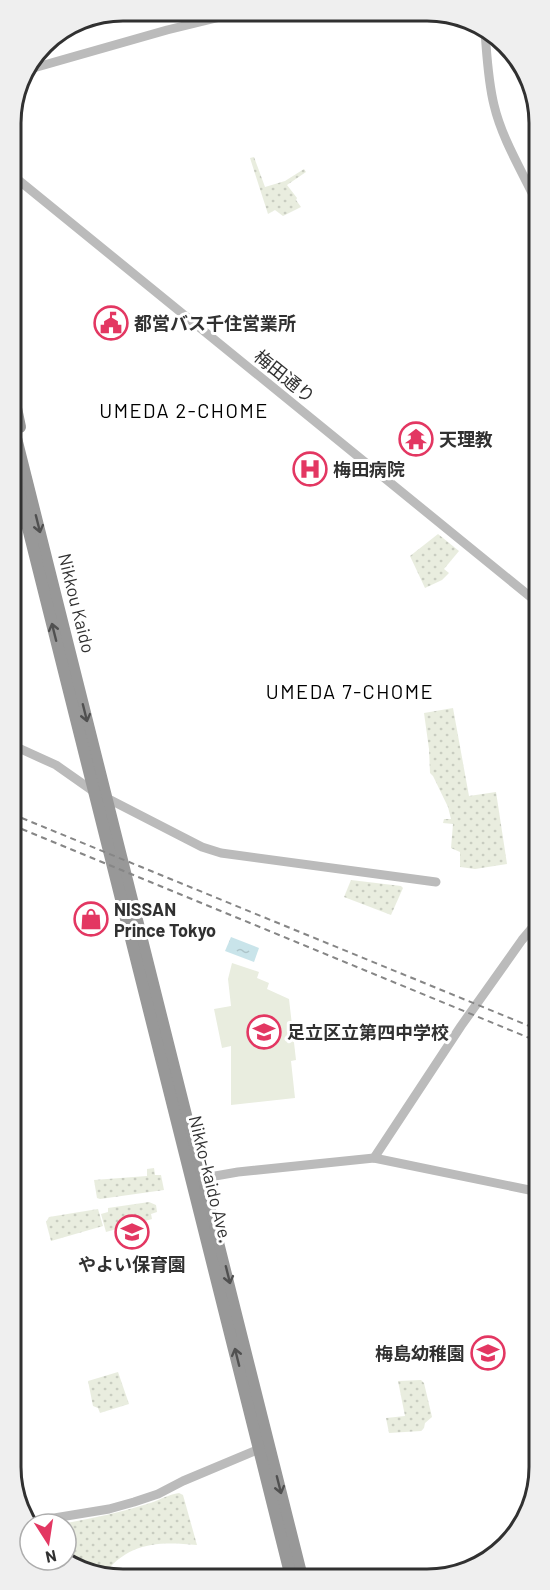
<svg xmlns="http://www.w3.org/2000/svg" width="550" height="1590" font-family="Barlow,'Noto Sans JP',sans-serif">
	<defs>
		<pattern id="park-dots" width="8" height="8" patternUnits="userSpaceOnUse" patternTransform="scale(1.5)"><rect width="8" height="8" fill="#e9eddf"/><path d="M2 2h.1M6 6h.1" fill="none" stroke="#c8ccc0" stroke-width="1.8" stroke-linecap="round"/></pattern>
		<pattern id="water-ripples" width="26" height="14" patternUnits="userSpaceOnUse" patternTransform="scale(1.5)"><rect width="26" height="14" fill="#c9e4ea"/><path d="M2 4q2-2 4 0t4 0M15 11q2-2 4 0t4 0" fill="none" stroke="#adc4c9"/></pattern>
	</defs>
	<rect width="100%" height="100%" fill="#fff"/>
	<g fill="url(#park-dots)">
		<polygon points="254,157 265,187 285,181 304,169 306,172 287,185 297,198 296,200 301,207 283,216 275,210 268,214 250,158"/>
		<polygon points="438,534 459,551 444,569 449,573 442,580 425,588 410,556"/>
		<polygon points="453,708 469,796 496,792 507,864 475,869 460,867 460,852 451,848 453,824 443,823 444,819 451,819 448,807 433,776 430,773 429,749 424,713"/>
		<polygon points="351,880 401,886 403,888 391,915 344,897"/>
		<polygon points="154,1168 155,1175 161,1175 164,1190 100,1199 97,1198 94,1180 147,1176 147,1169"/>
		<polygon points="149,1202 156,1205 157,1212 151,1214 152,1219 106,1232 101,1214 108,1212 108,1208"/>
		<polygon points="98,1209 103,1226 51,1241 46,1222 49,1217"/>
		<polygon points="118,1372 129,1404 100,1413 98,1408 93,1406 88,1381"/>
		<polygon points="421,1380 424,1383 432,1417 425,1423 424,1428 421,1431 389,1433 386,1418 405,1416 398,1381"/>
		<path d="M179 1493 183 1495 197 1545C158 1541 127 1542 102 1577L66 1559V1538H70L67 1523C94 1518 121 1512 147 1504 158 1501 169 1494 179 1493Z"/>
	</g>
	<polygon fill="#e9eddf" points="232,963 259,972 257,978 269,983 267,989 289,999 296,1060 291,1061 295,1098 231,1105 231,1046 222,1048 214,1009 231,1006 228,979"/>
	<polygon fill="url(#water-ripples)" points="231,937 259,948 254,962 225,951"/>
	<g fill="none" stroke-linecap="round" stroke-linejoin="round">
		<g stroke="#bbb" stroke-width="9">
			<path d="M485 32C487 56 488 81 494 105 502 139 522 171 537 203"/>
			<polyline points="23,71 167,30 245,11"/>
			<polyline points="11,174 538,603"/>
			<polyline points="12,745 56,765 93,791 202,847 221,853 436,882"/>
			<polyline points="374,1158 461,1026 522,940 538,921"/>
			<polyline points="198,1179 238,1172 374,1158 539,1192"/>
			<polyline points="13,1469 20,1502"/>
			<polyline points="30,1522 109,1509 134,1502 158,1494 183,1481 264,1447"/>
		</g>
		<g stroke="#989898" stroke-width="12">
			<polyline points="11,384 20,427"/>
			<polyline points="11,418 302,1577"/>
			<polyline points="11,460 291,1577"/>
		</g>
		<g stroke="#868686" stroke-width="2" stroke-dasharray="6 4.5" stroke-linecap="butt">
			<polyline points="12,814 539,1030"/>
			<polyline points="12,825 539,1042"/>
		</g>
	</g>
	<defs><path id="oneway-shaft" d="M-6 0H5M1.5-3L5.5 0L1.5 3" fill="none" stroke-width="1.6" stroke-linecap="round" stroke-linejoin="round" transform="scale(1.5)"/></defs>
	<g stroke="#505050">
		<use href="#oneway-shaft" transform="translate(38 524) rotate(76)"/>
		<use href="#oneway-shaft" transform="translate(54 632) rotate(-104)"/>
		<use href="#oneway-shaft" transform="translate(85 713) rotate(76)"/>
		<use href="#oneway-shaft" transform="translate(228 1275) rotate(76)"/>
		<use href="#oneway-shaft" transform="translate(237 1357) rotate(-104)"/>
		<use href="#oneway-shaft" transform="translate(279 1485) rotate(76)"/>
	</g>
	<defs>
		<symbol id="civic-ring" viewBox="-11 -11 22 22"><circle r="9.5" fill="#fff" stroke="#e33762" stroke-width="1.5"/><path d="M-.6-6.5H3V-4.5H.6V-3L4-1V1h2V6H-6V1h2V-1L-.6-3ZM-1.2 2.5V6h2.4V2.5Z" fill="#e33762"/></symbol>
		<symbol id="temple-ring" viewBox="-11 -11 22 22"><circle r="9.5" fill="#fff" stroke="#e33762" stroke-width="1.5"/><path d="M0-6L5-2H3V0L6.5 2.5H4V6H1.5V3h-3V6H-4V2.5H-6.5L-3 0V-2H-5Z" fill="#e33762"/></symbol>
		<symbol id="hospital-ring" viewBox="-11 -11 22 22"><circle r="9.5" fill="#fff" stroke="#e33762" stroke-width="1.5"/><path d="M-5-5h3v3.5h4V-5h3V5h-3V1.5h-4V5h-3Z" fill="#e33762"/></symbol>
		<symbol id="shop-ring" viewBox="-11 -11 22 22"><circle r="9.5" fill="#fff" stroke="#e33762" stroke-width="1.5"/><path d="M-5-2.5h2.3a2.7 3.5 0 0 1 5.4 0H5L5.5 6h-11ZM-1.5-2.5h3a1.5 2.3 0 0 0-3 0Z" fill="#e33762"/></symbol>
		<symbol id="school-ring" viewBox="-11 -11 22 22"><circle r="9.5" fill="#fff" stroke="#e33762" stroke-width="1.5"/><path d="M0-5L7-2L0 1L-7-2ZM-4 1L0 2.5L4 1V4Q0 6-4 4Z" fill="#e33762"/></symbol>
	</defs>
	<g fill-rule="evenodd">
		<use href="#civic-ring" x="92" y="304" width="38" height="38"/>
		<use href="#temple-ring" x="397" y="420" width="38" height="38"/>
		<use href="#hospital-ring" x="291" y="450" width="38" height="38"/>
		<use href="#shop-ring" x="72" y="900" width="38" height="38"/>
		<use href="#school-ring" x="245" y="1013" width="38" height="38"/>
		<use href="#school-ring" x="113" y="1213" width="38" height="38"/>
		<use href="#school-ring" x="469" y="1334" width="38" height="38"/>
	</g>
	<g text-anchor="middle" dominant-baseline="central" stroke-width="6" stroke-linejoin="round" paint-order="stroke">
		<g font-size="18" font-weight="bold" fill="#313131" stroke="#fff" text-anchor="start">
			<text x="134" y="323">都営バス千住営業所</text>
			<text x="439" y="439">天理教</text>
			<text x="333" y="469">梅田病院</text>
			<text x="114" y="909">NISSAN<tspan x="114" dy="21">Prince Tokyo</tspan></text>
			<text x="287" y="1032">足立区立第四中学校</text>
			<text x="132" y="1264" text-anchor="middle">やよい保育園</text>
			<text x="465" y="1353" text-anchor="end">梅島幼稚園</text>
		</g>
		<g font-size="18" fill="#313131" stroke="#fff">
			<text transform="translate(285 376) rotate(39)">梅田通り</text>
			<text transform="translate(77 603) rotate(76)">Nikkou Kaido</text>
			<text transform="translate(211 1179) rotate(76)">Nikko-kaido Ave.</text>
		</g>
		<g font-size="20" letter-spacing="1.5" fill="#000" stroke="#fff">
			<text x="184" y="410">UMEDA 2-CHOME</text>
			<text x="350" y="691">UMEDA 7-CHOME</text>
		</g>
	</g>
	<path d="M0 0H550V1590H0ZM123 21H427A102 102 0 0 1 529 123V1467A102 102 0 0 1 427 1569H123A102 102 0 0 1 21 1467V123A102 102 0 0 1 123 21Z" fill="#efefef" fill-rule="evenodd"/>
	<path fill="none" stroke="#313131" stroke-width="3" d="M123 21H427A102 102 0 0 1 529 123V1467A102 102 0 0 1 427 1569H123A102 102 0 0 1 21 1467V123A102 102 0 0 1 123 21Z"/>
	<g transform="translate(48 1542) rotate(168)"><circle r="28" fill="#ffffff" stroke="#adadad" stroke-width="1.5"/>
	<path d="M0-4.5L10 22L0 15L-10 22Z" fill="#e33762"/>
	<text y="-9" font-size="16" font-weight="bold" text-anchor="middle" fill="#313131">N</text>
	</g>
</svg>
